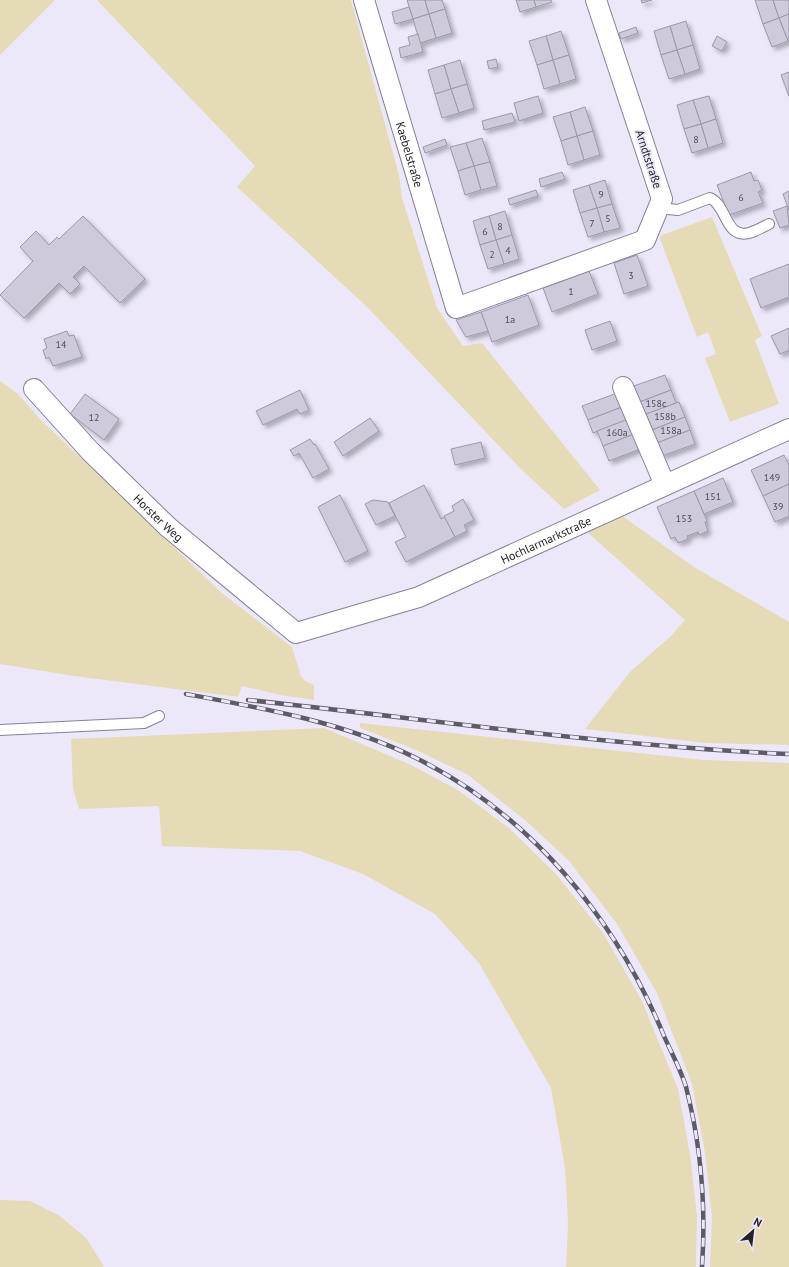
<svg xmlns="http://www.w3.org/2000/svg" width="789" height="1267" font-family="'PT Sans',sans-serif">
	<defs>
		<filter id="shadow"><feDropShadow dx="3.5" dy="3.5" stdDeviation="2" flood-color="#0004"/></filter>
	</defs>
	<rect width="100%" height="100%" fill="#ece8fa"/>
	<g fill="#e6dbb7">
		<polygon points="0,0 55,0 0,55"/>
		<polygon points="97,0 351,0 399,175 402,198 437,308 463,346 482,343 600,490 564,509 521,469 366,306 237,187 255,166"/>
		<polygon points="712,217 762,336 755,340 779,404 730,422 705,358 716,354 708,332 697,337 660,239 662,235"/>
		<polygon points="0,381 18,394 42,421 223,594 292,647 301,676 305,681 314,685 314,700 280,695 242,686 238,697 74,676 0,664"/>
		<polygon points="618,513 694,567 789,622 789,745 706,743 585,729 630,672 671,636 685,620 585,530"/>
		<polygon points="360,723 704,760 789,763 789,1267 710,1267 712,1218 705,1153 692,1084 657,993 617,924 569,861 525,820 468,775 416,750 360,728"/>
		<polygon points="324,728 409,764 458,790 510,829 556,874 603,933 642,1001 678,1089 690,1154 697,1216 696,1267 566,1267 568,1223 565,1168 551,1088 479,963 435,914 363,874 300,851 162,846 159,806 79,809 73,788 71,739"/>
		<polygon points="0,1200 30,1201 60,1216 87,1239 104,1267 0,1267"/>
	</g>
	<g fill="#cec9db" stroke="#9d98a9" filter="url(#shadow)">
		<polygon points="407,0 425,0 429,14 413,19"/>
		<polygon points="425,0 442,0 445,9 429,14"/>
		<polygon points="516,0 534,0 536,7 520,12"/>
		<polygon points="534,0 551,0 552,2 536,7"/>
		<polygon points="641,0 652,0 642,3"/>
		<polygon points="755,0 773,0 779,18 763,24"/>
		<polygon points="773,0 789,0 789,14 779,18"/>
		<polygon points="409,7 413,19 395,24 392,12"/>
		<polygon points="445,9 452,33 436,38 429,14"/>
		<polygon points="429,14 436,38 420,43 413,19"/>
		<polygon points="789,14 789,41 788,41 779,18"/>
		<polygon points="779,18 788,41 772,47 763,24"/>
		<polygon points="686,21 693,45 677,50 670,26"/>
		<polygon points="670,26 677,50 661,55 654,31"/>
		<polygon points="636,27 638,33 621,39 619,33"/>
		<polygon points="561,31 569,55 553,60 546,36"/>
		<polygon points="418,34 423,52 401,58 399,48 410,45 408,37"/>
		<polygon points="546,36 553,60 537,65 529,41"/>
		<polygon points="717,36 727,42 722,51 712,46"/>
		<polygon points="693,45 700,69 685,74 677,50"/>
		<polygon points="677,50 685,74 669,79 661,55"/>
		<polygon points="569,55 576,79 560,84 553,60"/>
		<polygon points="496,59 498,67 489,69 487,61"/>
		<polygon points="460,60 467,84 451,89 444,65"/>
		<polygon points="553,60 560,84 544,89 537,65"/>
		<polygon points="444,65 451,89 435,94 428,70"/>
		<polygon points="789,72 789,96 781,75"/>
		<polygon points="467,84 474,108 459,113 451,89"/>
		<polygon points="451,89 459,113 442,118 435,94"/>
		<polygon points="538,96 543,113 519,121 514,103"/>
		<polygon points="709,96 716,119 701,124 693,100"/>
		<polygon points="693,100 701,124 684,129 677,105"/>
		<polygon points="585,107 593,131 577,136 570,112"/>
		<polygon points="570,112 577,136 561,141 553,117"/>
		<polygon points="512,113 515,122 484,130 482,121"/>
		<polygon points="716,119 723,143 708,148 701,124"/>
		<polygon points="701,124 708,148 692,153 684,129"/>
		<polygon points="593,131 600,155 584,160 577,136"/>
		<polygon points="577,136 584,160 568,165 561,141"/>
		<polygon points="482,138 490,162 474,166 466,143"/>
		<polygon points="445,139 447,145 425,153 423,147"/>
		<polygon points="466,143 474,166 458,171 450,147"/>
		<polygon points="490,162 497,186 481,190 474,166"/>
		<polygon points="474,166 481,190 465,195 458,171"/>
		<polygon points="562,172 565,179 541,187 539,179"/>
		<polygon points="751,172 754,181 758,180 762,190 758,192 763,203 729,215 717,185"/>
		<polygon points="605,180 612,204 597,208 589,185"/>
		<polygon points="589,185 597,208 580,213 573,190"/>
		<polygon points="536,190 538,196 510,205 508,199"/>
		<polygon points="789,191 789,210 783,194"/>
		<polygon points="612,204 620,228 604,232 597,208"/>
		<polygon points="787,206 789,225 780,228 773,211"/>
		<polygon points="597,208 604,232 588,237 580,213"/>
		<polygon points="505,211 512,235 496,240 489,216"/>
		<polygon points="83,216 145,279 120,303 84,266 73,277 80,284 70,294 59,283 24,318 0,295 33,261 20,247 36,231 49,245 57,237 59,239"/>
		<polygon points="489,216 496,240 480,245 473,221"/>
		<polygon points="512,235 519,259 504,264 496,240"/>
		<polygon points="496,240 504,264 488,269 480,245"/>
		<polygon points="637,255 648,286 624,294 614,263"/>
		<polygon points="789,264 789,297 761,308 750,279"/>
		<polygon points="589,271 598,294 552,312 543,288"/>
		<polygon points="528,295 539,325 492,342 481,312"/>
		<polygon points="481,312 488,331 466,337 456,320"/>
		<polygon points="610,321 617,341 592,350 585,330"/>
		<polygon points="789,328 789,350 780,354 771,336"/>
		<polygon points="67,331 69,336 74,335 82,357 53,366 49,357 46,359 43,350 47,348 44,339"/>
		<polygon points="665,375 671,390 637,403 631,387"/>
		<polygon points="300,390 309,410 300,414 297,409 263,425 256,411"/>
		<polygon points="671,390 676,403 642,416 637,403"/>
		<polygon points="617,393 622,407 588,420 582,406"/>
		<polygon points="85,394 119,419 104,440 70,414"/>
		<polygon points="679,402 685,417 652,430 646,414"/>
		<polygon points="622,407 627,420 593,433 588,420"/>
		<polygon points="685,417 690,430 657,443 652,430"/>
		<polygon points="370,418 379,431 343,456 334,442"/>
		<polygon points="631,418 637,433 603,446 597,431"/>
		<polygon points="690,430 695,444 662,456 657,443"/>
		<polygon points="637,433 643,448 609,461 603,446"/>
		<polygon points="310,439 314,445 315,444 329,469 313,478 299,453 294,456 290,450"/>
		<polygon points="481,442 485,458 455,465 451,449"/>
		<polygon points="784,455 789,465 789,484 763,496 751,470"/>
		<polygon points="723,478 733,502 704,514 694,491"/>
		<polygon points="789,484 789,516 775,522 763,496"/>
		<polygon points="424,485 441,519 445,517 455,537 406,562 395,542 406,537 389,503"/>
		<polygon points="694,491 707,521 705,522 708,531 699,535 698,532 687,536 688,539 678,543 675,537 671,539 657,507"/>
		<polygon points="340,495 368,551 345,562 318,507"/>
		<polygon points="463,499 474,520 464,525 467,531 455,537 444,516 454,511 452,506"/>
		<polygon points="373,500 388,502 395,516 376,525 365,504"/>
	</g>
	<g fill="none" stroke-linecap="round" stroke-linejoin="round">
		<defs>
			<g id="service">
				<path d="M658 208 678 210 710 198C727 205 725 239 749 233 756 231 763 227 769 224"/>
				<polyline points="0,730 144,723 159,716"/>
			</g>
			<g id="minor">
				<path id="s1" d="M364 0 456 308 645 240 662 199 596 0"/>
				<polyline points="623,387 665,485"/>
				<path id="s2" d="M34 389 90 451 168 527 296 633 419 597 789 429"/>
			</g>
		</defs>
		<use href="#service" stroke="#868293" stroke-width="12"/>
		<use href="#minor" stroke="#868293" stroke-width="22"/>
		<use href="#service" stroke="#fff" stroke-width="10"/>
		<use href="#minor" stroke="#fff" stroke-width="20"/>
		<defs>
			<g id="rail">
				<path d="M186 694C262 708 343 722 414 757 530 814 615 917 664 1036 671 1052 681 1070 686 1087 701 1145 706 1208 702 1267"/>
				<path d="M248 700C428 719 608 746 789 754"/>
			</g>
		</defs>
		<use href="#rail" stroke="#5d5b64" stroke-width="4.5"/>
		<use href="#rail" stroke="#ece8fa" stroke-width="3" stroke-dasharray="9" stroke-linecap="butt"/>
	</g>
	<g text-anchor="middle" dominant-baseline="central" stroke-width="3.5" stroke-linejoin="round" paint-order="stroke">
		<g font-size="10" fill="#4f4c56">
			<text x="696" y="139">8</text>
			<text x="601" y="194">9</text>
			<text x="741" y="197">6</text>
			<text x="608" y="218">5</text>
			<text x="592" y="223">7</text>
			<text x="500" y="226">8</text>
			<text x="485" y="231">6</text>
			<text x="508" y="250">4</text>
			<text x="492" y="254">2</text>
			<text x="631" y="275">3</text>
			<text x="571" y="291">1</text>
			<text x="510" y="319">1a</text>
			<text x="61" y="344">14</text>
			<text x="656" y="403">158c</text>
			<text x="665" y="416">158b</text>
			<text x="94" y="417">12</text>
			<text x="671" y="430">158a</text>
			<text x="617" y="432">160a</text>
			<text x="772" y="477">149</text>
			<text x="713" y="496">151</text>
			<text x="778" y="506">39</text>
			<text x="684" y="518">153</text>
		</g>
		<g font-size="12" fill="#252329" stroke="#ece8fa">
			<text stroke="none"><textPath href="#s1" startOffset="161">Kaebelstraße</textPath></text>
			<text transform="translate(649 159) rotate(72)">Arndtstraße</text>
			<text stroke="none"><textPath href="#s2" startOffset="179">Horster Weg</textPath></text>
			<text stroke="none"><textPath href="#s2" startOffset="626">Hochlarmarkstraße</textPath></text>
		</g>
	</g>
	<g transform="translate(753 1231) rotate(28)" stroke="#ece8fa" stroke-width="3" paint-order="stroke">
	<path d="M0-3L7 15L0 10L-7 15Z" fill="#252329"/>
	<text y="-6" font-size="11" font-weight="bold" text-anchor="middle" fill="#252329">N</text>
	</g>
</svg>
